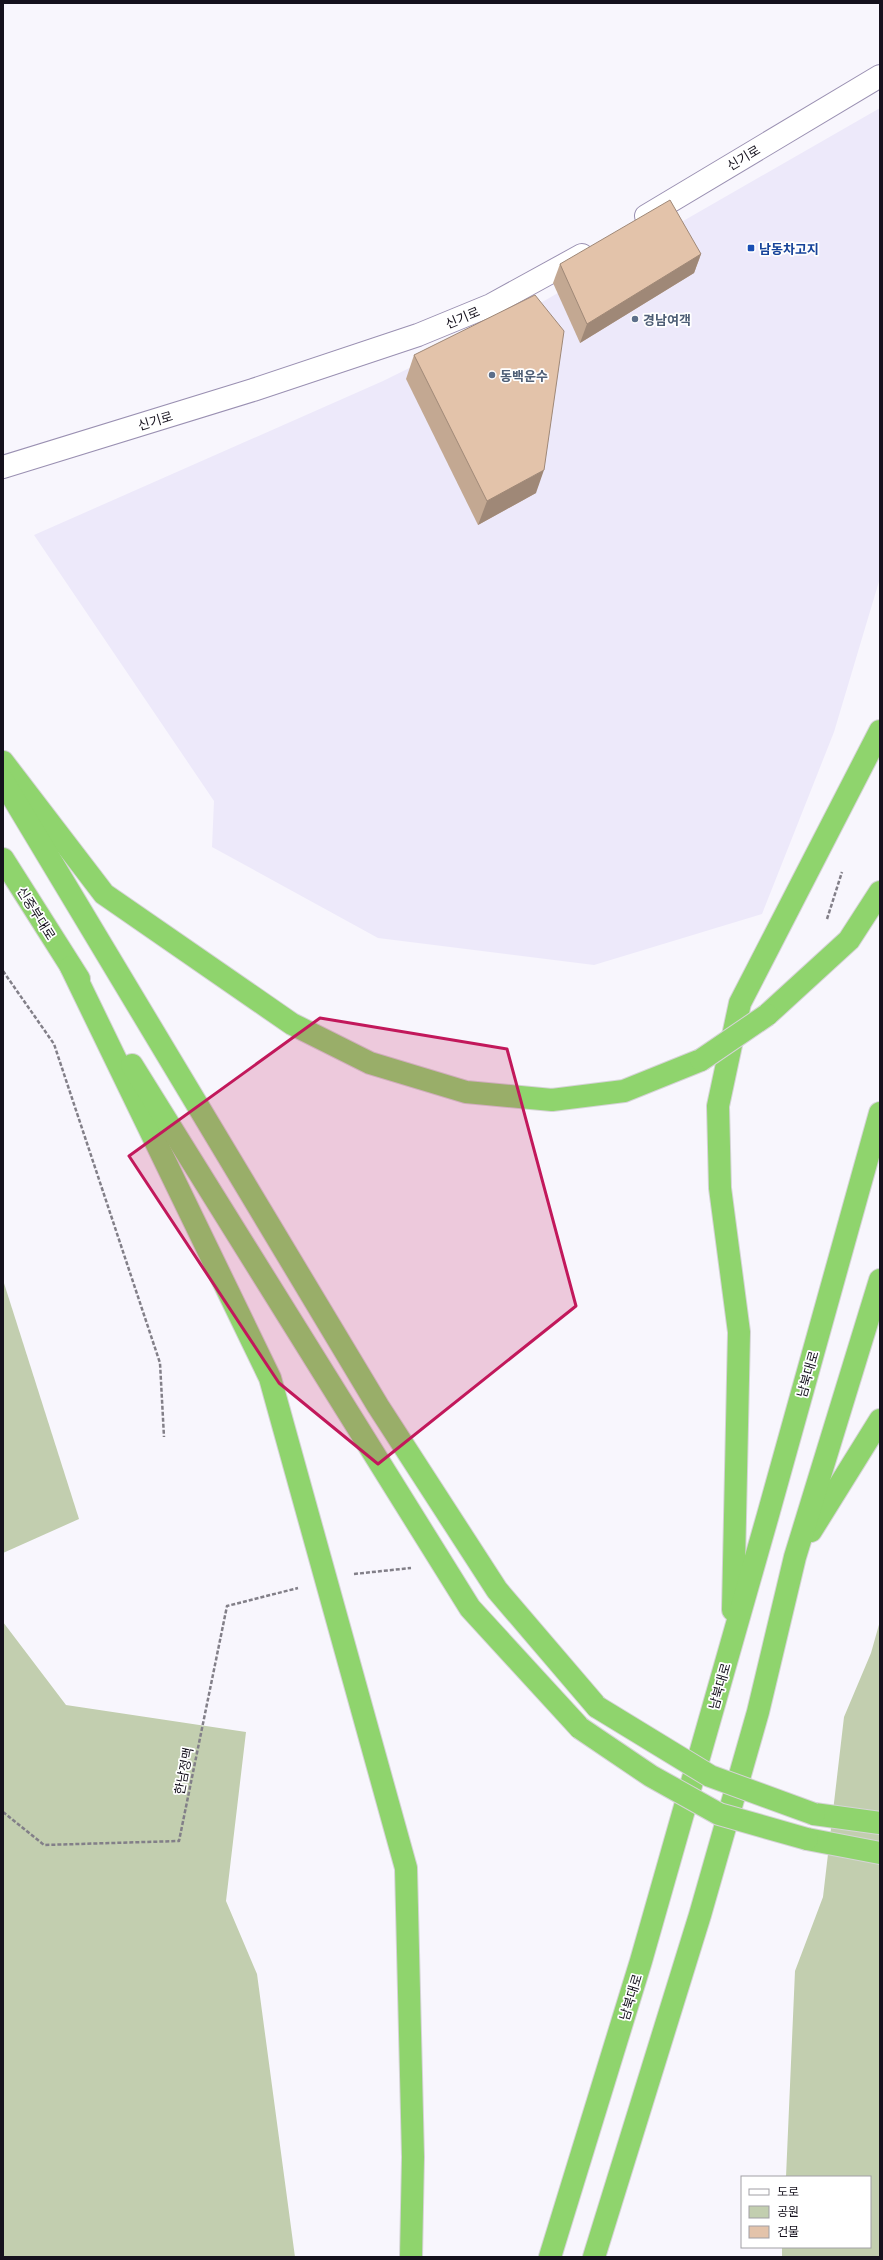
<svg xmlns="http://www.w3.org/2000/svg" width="883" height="2260" font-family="Georgia,'Noto Sans KR',serif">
	<rect width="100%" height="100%" fill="#f8f6fd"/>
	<polygon fill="#ede9fa" points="880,108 880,578 834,732 762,914 594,965 378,938 212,847 214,801 34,535 383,381 537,305"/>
	<g fill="#c2ceaf">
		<polygon points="3,1280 79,1519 3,1553"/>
		<polygon points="880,1621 880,2257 782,2257 782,2247 870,2247 870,2177 786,2177 795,1971 823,1897 844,1717 871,1653"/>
		<polygon points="3,1622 66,1705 246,1732 226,1901 257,1974 295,2257 3,2257"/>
	</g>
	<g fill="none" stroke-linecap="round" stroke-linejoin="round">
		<defs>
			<g id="minor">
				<polyline points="646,216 880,76"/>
				<polyline points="3,467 253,390 418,335 491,305 582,255"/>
			</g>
			<g id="highway">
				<polyline points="3,762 104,894 292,1024 370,1063 466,1092 552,1100 624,1091 701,1060"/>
				<polyline points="3,781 378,1406 497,1590 597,1707"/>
				<polyline points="3,859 79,979"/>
				<polyline points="71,967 270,1378 406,1868 413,2157 411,2257"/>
				<polyline points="767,1015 849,940 880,892"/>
				<polyline points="132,1065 470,1608 580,1728"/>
				<polyline points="811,1531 880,1420"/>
				<polyline points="733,1610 739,1332 720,1188 718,1106 740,1003 880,731"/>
				<polyline points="814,1814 880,1823"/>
				<polyline points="807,1839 880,1853"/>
				<polyline points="550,2257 641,1961 768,1515 880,1113"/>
				<polyline points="594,2257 700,1915 758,1712 795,1557 880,1280"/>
			</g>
		</defs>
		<use href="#minor" stroke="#9a90b2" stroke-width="24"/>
		<use href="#highway" stroke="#d5d4d6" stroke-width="24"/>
		<g stroke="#827f88" stroke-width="2.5" stroke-dasharray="4 2" stroke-linecap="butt">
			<polyline points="827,919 842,872"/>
			<polyline points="3,971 54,1044 160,1363 164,1437"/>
			<polyline points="354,1574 411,1568"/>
			<polyline points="3,1812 44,1845 179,1841 227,1606 298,1588"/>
		</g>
		<use href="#minor" stroke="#fff" stroke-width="22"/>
		<use href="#highway" stroke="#8fd46d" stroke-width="22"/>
		<defs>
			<g id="highway-bridge">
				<polyline points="701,1060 767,1015"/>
				<polyline points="597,1707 710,1776 814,1814"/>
				<polyline points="580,1728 651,1776 719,1814 807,1839"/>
			</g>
		</defs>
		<use href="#highway-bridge" stroke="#d5d4d6" stroke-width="24" stroke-linecap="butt"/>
		<use href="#highway-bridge" stroke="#8fd46d" stroke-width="22"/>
	</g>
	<g fill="#c3a892">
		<polygon points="701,254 694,273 580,343 553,283 560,264"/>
		<polygon points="414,355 536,493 478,525 406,379"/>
	</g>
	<g fill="#9f8877">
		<polygon points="701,254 694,273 580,343 587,324"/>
		<polygon points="544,470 536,493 478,525 487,501"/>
	</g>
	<g fill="#e3c3aa" stroke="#9f8877">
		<polygon points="670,200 701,254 587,324 560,264"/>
		<polygon points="535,295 564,331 544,470 487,501 414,355"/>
	</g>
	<path fill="#c2185b" fill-opacity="0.2" stroke="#c2185b" stroke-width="3" stroke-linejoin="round" d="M320 1018 507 1049 576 1306 378 1464 279 1383 129 1156Z"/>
	<rect fill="#1a4fb4" stroke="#fff" stroke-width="1.5" x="747" y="244" width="8" height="8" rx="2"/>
	<g fill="#5c6f8a" stroke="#fff" stroke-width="1.5">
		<circle cx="635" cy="319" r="4"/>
		<circle cx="492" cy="375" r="4"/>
	</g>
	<g text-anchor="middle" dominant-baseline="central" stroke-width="3.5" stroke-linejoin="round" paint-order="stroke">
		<g font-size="13" fill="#15111d" stroke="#fff">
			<text transform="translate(743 157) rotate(-31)">신기로</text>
			<text transform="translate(462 317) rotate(-23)">신기로</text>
			<text transform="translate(155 420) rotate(-17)">신기로</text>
			<text transform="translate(37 913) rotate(58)">신중부대로</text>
			<text transform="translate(807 1374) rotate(-74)">남북대로</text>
			<text transform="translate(719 1686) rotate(-74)">남북대로</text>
			<text transform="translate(183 1771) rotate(-79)">한남정맥</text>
			<text transform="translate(630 1997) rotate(-73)">남북대로</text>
		</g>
		<g font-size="13" font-weight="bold" fill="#164399" stroke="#fff" text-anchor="start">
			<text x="759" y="248">남동차고지</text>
		</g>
		<g font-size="13" font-weight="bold" fill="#4e5e75" stroke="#fff" text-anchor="start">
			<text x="643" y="319">경남여객</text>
			<text x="500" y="375">동백운수</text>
		</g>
	</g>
	<rect width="883" height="2260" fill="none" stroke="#15111d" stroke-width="8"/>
	<rect x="741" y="2176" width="130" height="72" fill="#ffffff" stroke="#a1a0a5"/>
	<rect x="749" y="2189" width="20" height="6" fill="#ffffff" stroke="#a1a0a5"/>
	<text x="777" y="2196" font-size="12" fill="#15111d">도로</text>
	<rect x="749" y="2206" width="20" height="12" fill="#c2ceaf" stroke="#a1a0a5"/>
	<text x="777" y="2216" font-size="12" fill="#15111d">공원</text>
	<rect x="749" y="2226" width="20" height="12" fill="#e3c3aa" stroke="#a1a0a5"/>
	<text x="777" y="2236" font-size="12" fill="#15111d">건물</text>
</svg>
